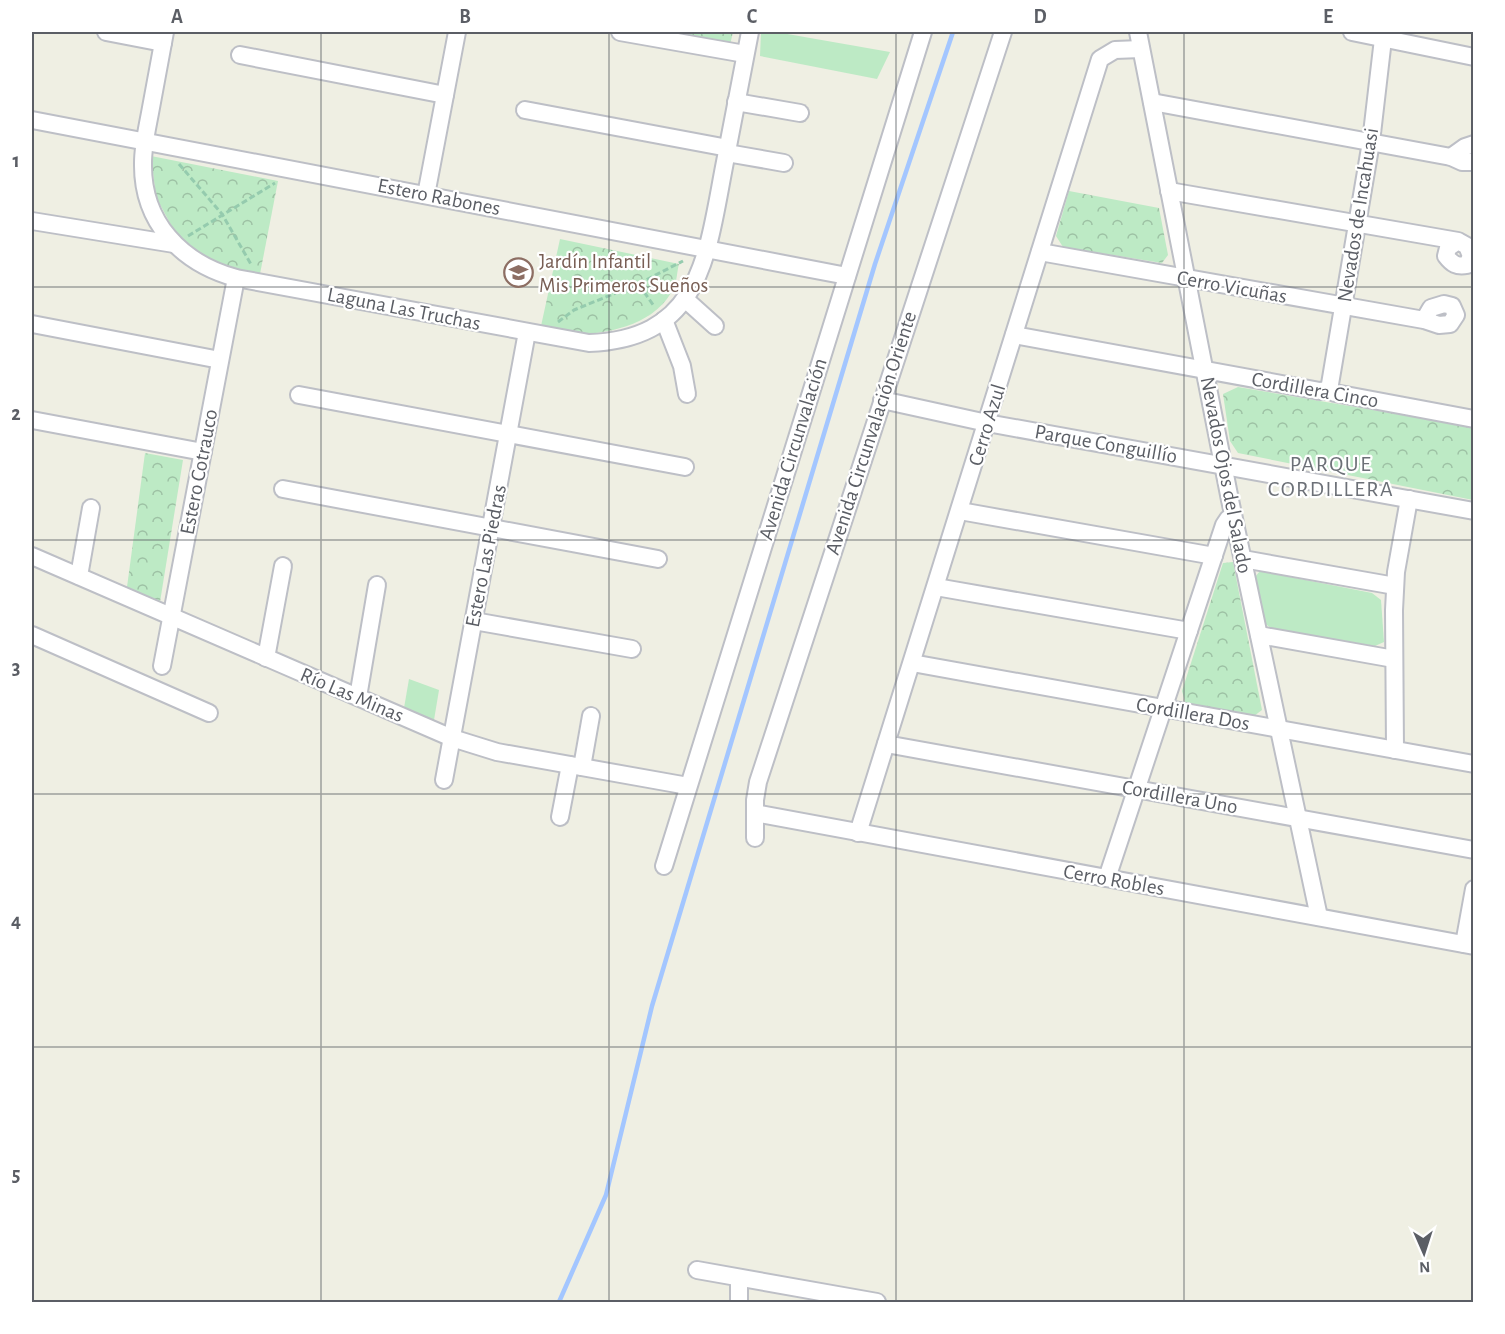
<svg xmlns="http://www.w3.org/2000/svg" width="1505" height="1334" font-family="'Alegreya Sans',sans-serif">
	<defs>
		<pattern id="park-crowns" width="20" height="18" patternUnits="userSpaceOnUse" patternTransform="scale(1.5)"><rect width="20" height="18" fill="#bdeac5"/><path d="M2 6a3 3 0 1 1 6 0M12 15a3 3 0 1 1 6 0" fill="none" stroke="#9dc1a4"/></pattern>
	</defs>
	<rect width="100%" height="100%" fill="#efefe3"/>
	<g fill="#bdeac5">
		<polygon points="761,32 776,32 890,52 877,79 760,56"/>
		<polygon points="1260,571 1372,593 1381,600 1384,642 1375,646 1271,628 1264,623 1255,577"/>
		<polygon points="409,679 439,690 434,720 404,708"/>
	</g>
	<g fill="url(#park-crowns)">
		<polygon points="668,32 733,32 730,45"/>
		<polygon points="151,156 278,181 260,274 220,266 179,240 156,197"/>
		<polygon points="1069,191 1159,208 1168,255 1162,263 1063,247 1056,236"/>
		<path d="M560 239 679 264C677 271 677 281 674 287 659 322 612 334 578 334 566 333 553 329 541 326Z"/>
		<polygon points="1238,387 1473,427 1473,500 1238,453 1230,441 1223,394"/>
		<polygon points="145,453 183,460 160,602 127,587"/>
		<polygon points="1233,562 1262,710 1254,716 1186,705 1182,691 1223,563"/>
	</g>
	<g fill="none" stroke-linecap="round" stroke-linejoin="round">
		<polyline stroke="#a3c6ff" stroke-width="4.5" points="559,1302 606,1195 652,1006 875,264 953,32"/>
		<defs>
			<g id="minor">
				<polyline points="106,32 163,43"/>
				<path d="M165 32C160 59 155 86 150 113 147 129 143 146 143 163 142 222 181 263 236 278L589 343C701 339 707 256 724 167 733 122 741 77 750 32"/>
				<polyline points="620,32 745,54"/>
				<polyline points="1138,32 1230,500 1319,917"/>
				<polyline points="1352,32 1474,57"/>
				<polyline points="240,55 445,95"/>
				<polyline points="736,102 800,113"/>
				<polyline points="1152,102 1451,157 1462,162 1474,162"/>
				<polyline points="525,110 728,148"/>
				<polyline points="32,120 847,276"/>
				<polyline points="727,153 784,163"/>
				<polyline points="1451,157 1465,147 1474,144"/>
				<path d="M1169 191 1458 241 1467 246 1471 256 1467 265C1457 267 1452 264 1446 256L1448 248 1458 241"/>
				<polyline points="426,195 457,32"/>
				<polyline points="32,221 174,244"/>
				<polyline points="1040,252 1424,320 1439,325 1450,324 1456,315 1452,306 1444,304 1431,308 1424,320"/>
				<polyline points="685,299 715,326"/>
				<polyline points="664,320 682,366 687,394"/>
				<polyline points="32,324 220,360"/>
				<polyline points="1014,335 1320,391 1329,390 1335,393 1474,419"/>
				<polyline points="1329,390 1371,142 1383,39"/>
				<polyline points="299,395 685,467"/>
				<polyline points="882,400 987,423 1474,511"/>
				<polyline points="32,420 203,452"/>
				<polyline points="283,489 658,559"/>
				<polyline points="960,511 1214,556"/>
				<polyline points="32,556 452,738 497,752 688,786"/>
				<polyline points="1243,559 1395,586"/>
				<polyline points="79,576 91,508"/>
				<polyline points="936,587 1189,631"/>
				<polyline points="474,621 632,649"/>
				<polyline points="32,635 209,713"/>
				<polyline points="1259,635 1394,659"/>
				<polyline points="266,658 283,566"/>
				<polyline points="912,663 1474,764"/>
				<polyline points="162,666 236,278"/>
				<polyline points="358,697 377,585"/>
				<polyline points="886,744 1474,850"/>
				<polyline points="1395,750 1394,610 1396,572 1409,499"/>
				<polyline points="582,767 591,716"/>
				<polyline points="444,780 527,332"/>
				<polyline points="755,813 1474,946"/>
				<polyline points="560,817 570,765"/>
				<polyline points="858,833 1100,59 1115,50 1141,49"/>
				<polyline points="755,838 755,800 758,782 1003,32"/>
				<polyline points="664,866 923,32"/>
				<polyline points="1107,878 1224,525 1228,519 1233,515"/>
				<polyline points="1464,944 1474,889"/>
				<polyline points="697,1270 877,1302"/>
				<polyline points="739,1302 739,1278"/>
			</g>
		</defs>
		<use href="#minor" stroke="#bdbfc6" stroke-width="20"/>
		<g stroke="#95cbae" stroke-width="3" stroke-dasharray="6 3" stroke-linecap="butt">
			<polyline points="179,164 222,214 252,266"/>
			<polyline points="188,236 275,183"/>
			<polyline points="639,285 654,306"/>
			<polyline points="558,322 574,310 638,284 683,261"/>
		</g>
		<use href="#minor" stroke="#fff" stroke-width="16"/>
	</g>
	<path fill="none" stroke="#5b5e65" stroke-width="1.5" stroke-opacity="0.55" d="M321 32V1302M609 32V1302M896 32V1302M1184 32V1302M32 287H1474M32 540H1474M32 794H1474M32 1047H1474"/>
	<defs>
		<symbol id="school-ring" viewBox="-11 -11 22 22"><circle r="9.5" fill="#fff" stroke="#8d6e63" stroke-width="1.5"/><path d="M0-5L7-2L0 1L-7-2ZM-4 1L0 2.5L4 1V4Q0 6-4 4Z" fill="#8d6e63"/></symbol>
	</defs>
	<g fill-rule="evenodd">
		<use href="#school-ring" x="502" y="256" width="33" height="33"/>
	</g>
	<g text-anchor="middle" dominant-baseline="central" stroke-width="4.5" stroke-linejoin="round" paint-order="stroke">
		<g font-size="21" fill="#5b5e65" stroke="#fff">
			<text transform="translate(439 197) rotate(11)">Estero Rabones</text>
			<text transform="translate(1358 215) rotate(-81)">Nevados de Incahuasi</text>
			<text transform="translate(1232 287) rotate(10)">Cerro Vicuñas</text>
			<text transform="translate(404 309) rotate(11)">Laguna Las Truchas</text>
			<text transform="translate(1315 390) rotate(10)">Cordillera Cinco</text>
			<text transform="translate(987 425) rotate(-73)">Cerro Azul</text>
			<text transform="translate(871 433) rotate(-72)">Avenida Circunvalación Oriente</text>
			<text transform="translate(1106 444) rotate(10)">Parque Conguillío</text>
			<text transform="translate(793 449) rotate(-73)">Avenida Circunvalación</text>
			<text transform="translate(199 472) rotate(-79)">Estero Cotrauco</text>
			<text transform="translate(1226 475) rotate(79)">Nevados Ojos del Salado</text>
			<text transform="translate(486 556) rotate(-79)">Estero Las Piedras</text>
			<text transform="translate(352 695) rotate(23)">Río Las Minas</text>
			<text transform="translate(1193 714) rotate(10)">Cordillera Dos</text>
			<text transform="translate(1180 797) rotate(10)">Cordillera Uno</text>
			<text transform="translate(1114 880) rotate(10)">Cerro Robles</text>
		</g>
		<g font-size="21" fill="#785e54" stroke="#fff" text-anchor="start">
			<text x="539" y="261">Jardín Infantil<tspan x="539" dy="24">Mis Primeros Sueños</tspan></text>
		</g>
		<g font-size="22" letter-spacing="1.5" fill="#6c7077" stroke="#fff">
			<text x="1331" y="464">PARQUE<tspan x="1331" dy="25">CORDILLERA</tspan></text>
		</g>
	</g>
	<rect width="1505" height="1334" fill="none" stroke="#ffffff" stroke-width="66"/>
	<g transform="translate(1424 1253) rotate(177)" stroke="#ffffff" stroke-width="4.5" paint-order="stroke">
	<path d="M0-4.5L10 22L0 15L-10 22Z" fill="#5b5e65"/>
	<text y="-9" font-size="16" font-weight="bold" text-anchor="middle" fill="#5b5e65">N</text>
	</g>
	<rect x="33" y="33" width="1439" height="1268" fill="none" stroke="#5b5e65" stroke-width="2"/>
	<g font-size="20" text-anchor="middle" font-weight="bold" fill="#5b5e65">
		<text x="177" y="23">A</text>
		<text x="465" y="23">B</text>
		<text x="752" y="23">C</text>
		<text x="1040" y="23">D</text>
		<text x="1328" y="23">E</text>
		<text x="16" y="167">1</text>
		<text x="16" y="420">2</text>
		<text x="16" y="674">3</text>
		<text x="16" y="927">4</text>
		<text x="16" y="1181">5</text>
	</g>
</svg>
